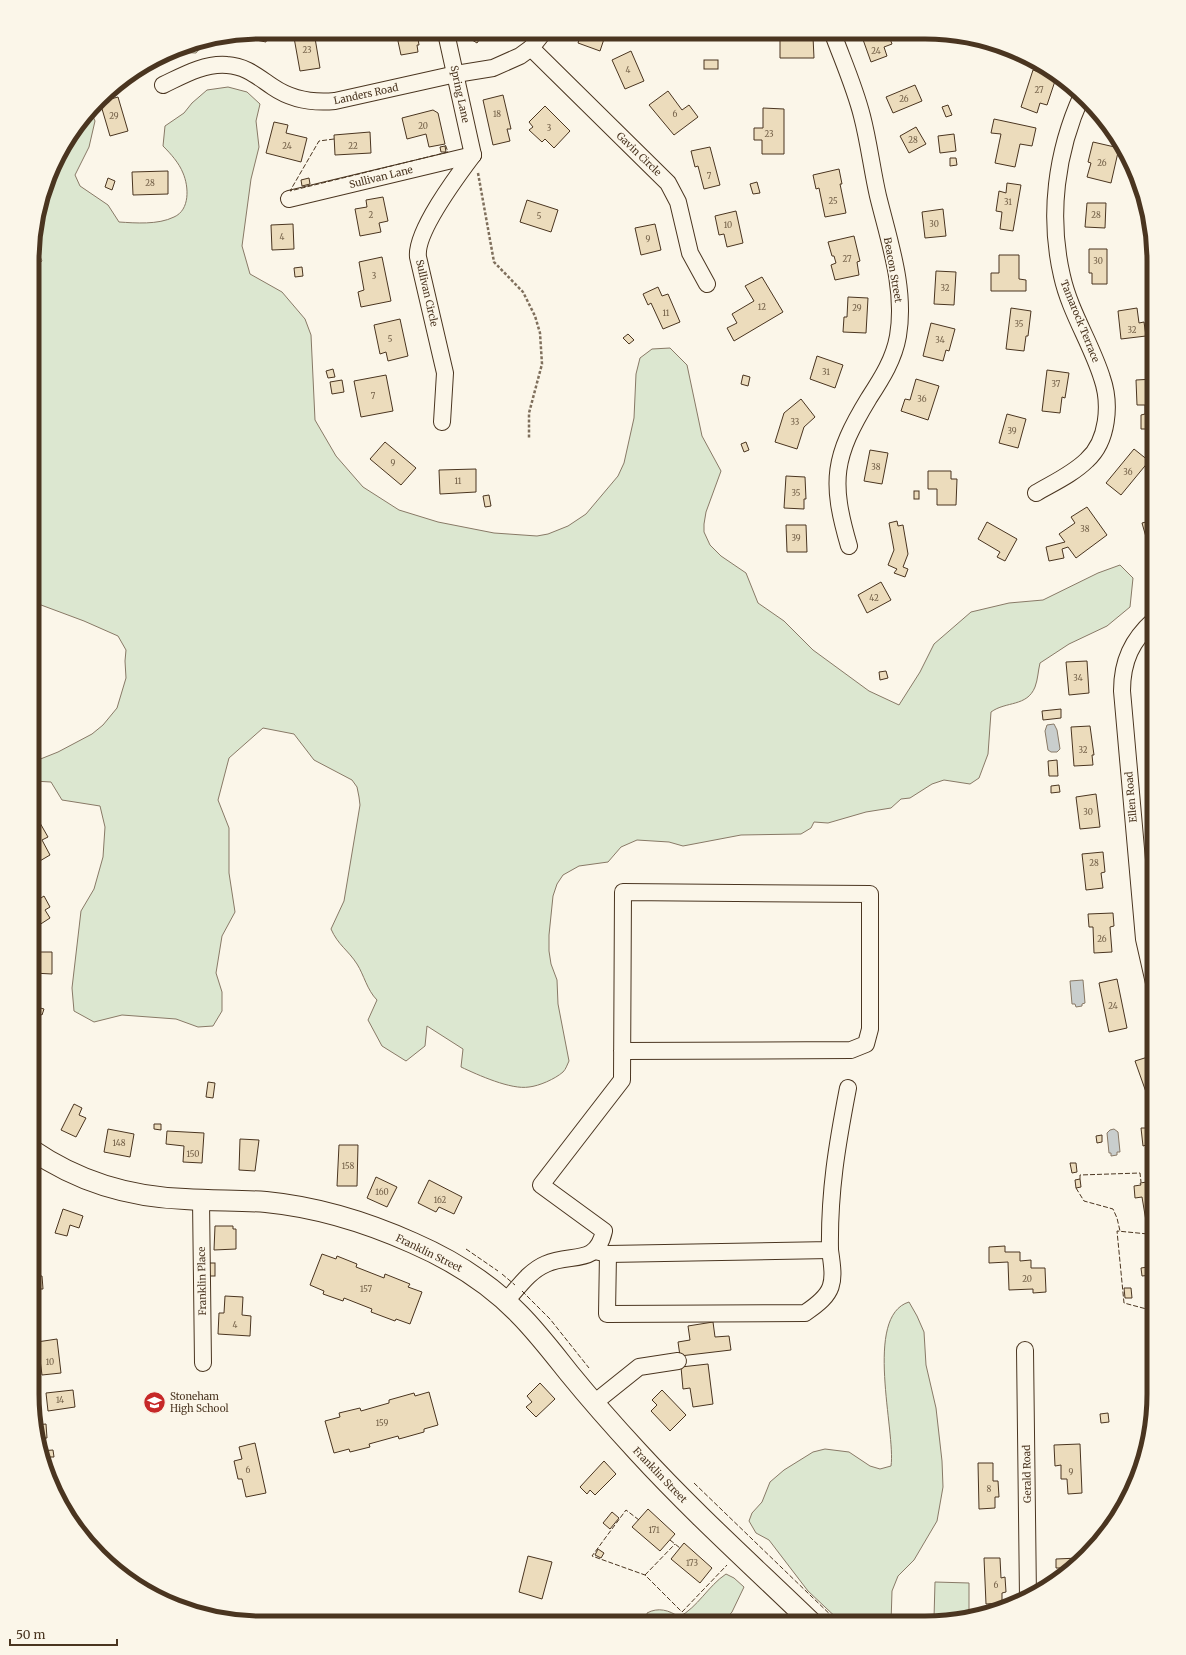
<svg xmlns="http://www.w3.org/2000/svg" width="1186" height="1655" font-family="Merriweather,serif">
	<rect width="100%" height="100%" fill="#fbf6e9"/>
	<g fill="#dce7d0" stroke="#887966">
		<polygon points="206,41 196,53 173,52 187,44"/>
		<path d="M228 87 247 92 260 104 256 121 259 147 251 179 242 246 250 274 282 292 305 319 311 335 315 420 336 456 363 487 399 510 438 522 494 533 537 536 548 534 568 526 586 514 618 476 624 463 634 418 636 374 640 358 652 349 670 348 687 365 702 436 721 471 706 512 704 524V532L710 545 721 556 746 573 758 603 784 621 813 650 869 691 899 705 920 672 934 644 971 612 1009 603 1043 600 1098 573 1120 565 1133 578 1130 607 1107 626 1069 644 1040 663C1038 671 1038 679 1035 687 1027 707 1006 701 991 712L988 754 979 778 970 784 944 780 932 784 910 798 901 799 891 808 866 812 828 823 814 822 811 828 801 834 741 835 683 846 669 842 637 840 621 847 608 862 579 866 563 875 557 884 553 896 549 935V951L551 964 557 980 558 1004 569 1061C567 1065 566 1069 563 1072 555 1079 539 1086 529 1087 511 1090 478 1075 461 1067L463 1049 427 1026 425 1046 406 1061 382 1046 368 1020 377 1000C367 990 364 975 357 964 348 950 338 945 331 929L344 901 360 805 359 797 357 787 352 780 314 760 294 734 263 728 229 758 218 800 229 828V873L235 912 222 936 216 973 222 992V1011L213 1026 198 1027 176 1019 122 1015 94 1022 74 1011 72 988 81 911 94 889 103 857 105 827 100 806 62 800 51 782 33 781V762L58 752 92 734 103 725 117 708 126 678 125 661 126 650 118 636 84 621 33 602 34 269 42 261 34 242V231L63 147 91 112 95 121 89 147 75 175 80 186 108 205 119 222C135 223 158 225 174 217 190 210 189 187 183 173 179 163 171 154 163 146L165 126 184 113 192 103 207 90Z"/>
		<path d="M909 1302 917 1316 924 1332 926 1365 936 1408 942 1461 943 1487 937 1521 914 1560 898 1576 892 1591 891 1623H842L808 1591 769 1540 756 1533 749 1521 752 1513 762 1502 770 1482 784 1470 813 1452 825 1449 849 1452 870 1466 880 1469 891 1466C896 1432 863 1316 909 1302Z"/>
		<path d="M726 1574 734 1578 744 1587 732 1612 723 1622H648L647 1613C658 1607 669 1610 679 1617 698 1607 708 1586 726 1574Z"/>
		<polygon points="935,1582 969,1583 969,1617 934,1618"/>
	</g>
	<g fill="#c9cecd" stroke="#887966">
		<polygon points="1054,724 1057,730 1060,749 1057,752 1051,752 1048,750 1045,731 1047,725"/>
		<polygon points="1083,980 1085,1003 1082,1004 1082,1006 1076,1007 1075,1004 1072,1004 1070,981"/>
		<polygon points="1114,1129 1118,1132 1120,1152 1117,1152 1117,1155 1111,1156 1111,1153 1109,1153 1107,1133 1110,1130"/>
	</g>
	<g fill="#ecdcbc" stroke="#4a3520">
		<polygon points="261,32 268,32 266,42 236,36"/>
		<polygon points="293,32 314,32 320,68 300,71"/>
		<polygon points="396,32 417,32 419,45 417,45 418,52 401,55"/>
		<polygon points="465,33 484,33 477,43 464,35"/>
		<polygon points="485,33 494,33 492,37"/>
		<polygon points="581,33 606,33 600,51 578,43"/>
		<polygon points="787,34 798,34 798,37 813,37 814,58 780,58 780,38 788,37"/>
		<polygon points="861,34 880,34 881,38 889,36 892,44 884,47 887,56 871,62"/>
		<polygon points="631,51 644,81 625,89 612,60"/>
		<rect x="704" y="60" width="14" height="9"/>
		<polygon points="1033,70 1056,78 1047,105 1040,103 1037,113 1021,107"/>
		<polygon points="915,85 922,101 893,113 886,97"/>
		<polygon points="668,91 682,110 689,105 698,117 674,135 649,105"/>
		<polygon points="503,95 511,129 507,129 510,141 493,145 483,100"/>
		<polygon points="118,97 128,131 110,136 100,102"/>
		<polygon points="948,105 952,115 946,117 942,107"/>
		<polygon points="545,106 570,131 554,148 545,139 542,142 529,130 533,127 529,122"/>
		<polygon points="763,108 784,109 784,154 762,154 762,140 754,140 754,128 763,128"/>
		<polygon points="433,110 438,113 445,144 429,147 426,134 407,139 402,118"/>
		<polygon points="994,119 1036,128 1032,146 1020,144 1015,167 995,163 1001,134 991,133"/>
		<polygon points="274,122 288,125 286,133 307,138 301,162 266,153"/>
		<polygon points="916,127 926,144 909,153 900,136"/>
		<polygon points="370,132 371,153 335,155 334,135"/>
		<polygon points="954,134 956,151 940,153 938,136"/>
		<polygon points="1093,142 1119,148 1111,183 1087,177 1091,163 1088,162"/>
		<polygon points="445,146 446,152 441,152 440,147"/>
		<polygon points="710,147 720,185 704,189 698,166 695,167 691,151"/>
		<polygon points="950,158 956,158 957,165 950,166"/>
		<polygon points="839,169 842,184 840,184 846,213 825,217 819,188 816,189 813,175"/>
		<polygon points="168,171 168,194 133,195 132,172"/>
		<polygon points="108,178 115,181 112,190 105,187"/>
		<polygon points="309,178 310,184 302,186 301,180"/>
		<polygon points="757,182 760,193 753,194 750,184"/>
		<polygon points="1007,183 1021,185 1013,231 1000,229 1002,212 996,211 999,191 1006,193"/>
		<polygon points="383,197 388,221 379,223 381,232 360,236 355,209 367,207 366,200"/>
		<polygon points="527,200 558,210 551,232 520,222"/>
		<polygon points="1087,203 1106,203 1105,228 1085,227"/>
		<polygon points="943,209 946,236 925,238 922,212"/>
		<polygon points="736,211 743,243 727,247 724,234 719,235 715,216"/>
		<polygon points="293,224 294,249 272,250 271,225"/>
		<polygon points="655,224 661,250 641,255 635,228"/>
		<polygon points="854,236 860,261 857,262 859,275 835,280 831,265 836,263 834,256 832,256 828,242"/>
		<polygon points="1089,249 1107,249 1107,284 1092,284 1092,273 1089,273"/>
		<polygon points="999,255 1019,255 1019,279 1026,280 1026,291 991,291 991,273 999,273"/>
		<polygon points="382,257 391,301 361,307 358,292 364,290 359,262"/>
		<polygon points="302,267 303,276 295,277 294,268"/>
		<polygon points="936,271 956,272 954,305 934,304"/>
		<polygon points="762,277 783,312 734,341 727,328 737,323 732,314 754,301 745,286"/>
		<polygon points="658,287 662,296 668,294 680,322 663,329 651,303 648,305 643,294"/>
		<polygon points="848,297 868,298 866,333 843,332 844,317 847,317"/>
		<polygon points="1011,308 1031,311 1028,336 1026,336 1024,351 1006,349"/>
		<polygon points="1137,308 1139,323 1144,322 1146,336 1121,339 1118,311"/>
		<polygon points="400,319 408,356 388,361 386,352 380,354 374,325"/>
		<polygon points="931,323 955,329 949,351 946,350 943,361 923,356"/>
		<polygon points="628,334 634,340 629,344 623,338"/>
		<polygon points="817,356 843,365 835,388 810,379"/>
		<polygon points="333,369 335,377 328,378 326,371"/>
		<polygon points="1047,370 1069,373 1065,398 1062,397 1060,413 1042,411"/>
		<polygon points="386,375 393,411 361,417 354,381"/>
		<polygon points="743,375 750,377 748,386 741,384"/>
		<polygon points="916,379 939,386 928,420 901,411 905,399 910,400"/>
		<polygon points="1154,379 1154,429 1141,429 1141,415 1145,414 1145,405 1137,405 1136,380"/>
		<polygon points="342,380 344,392 332,394 330,382"/>
		<polygon points="801,399 815,417 804,427 797,449 775,442 784,413"/>
		<polygon points="1007,414 1026,419 1018,448 999,443"/>
		<polygon points="385,442 416,468 401,485 370,459"/>
		<polygon points="746,442 749,450 744,452 741,444"/>
		<polygon points="1134,449 1149,461 1121,495 1106,483"/>
		<polygon points="870,450 888,453 882,484 864,481"/>
		<polygon points="476,469 476,492 440,494 439,470"/>
		<polygon points="928,471 951,471 951,479 957,479 956,505 937,505 937,489 928,489"/>
		<polygon points="786,476 805,477 806,499 804,499 804,509 784,508"/>
		<rect x="914" y="491" width="5" height="8"/>
		<polygon points="489,495 491,506 485,507 483,496"/>
		<polygon points="1087,507 1107,535 1076,558 1068,547 1062,549 1064,558 1049,561 1046,547 1065,542 1059,534 1075,523 1071,517"/>
		<polygon points="1154,520 1154,542 1148,544 1142,523"/>
		<polygon points="897,521 898,526 903,525 908,554 903,567 908,569 905,577 894,573 897,569 888,565 894,550 889,523"/>
		<polygon points="987,522 1017,539 1005,561 997,557 1000,552 978,539"/>
		<polygon points="786,525 806,525 807,552 787,552"/>
		<polygon points="881,582 891,600 867,613 858,595"/>
		<polygon points="1087,661 1089,693 1069,695 1066,662"/>
		<polygon points="886,671 888,678 880,680 879,672"/>
		<polygon points="1061,709 1061,718 1043,720 1042,711"/>
		<polygon points="1090,726 1094,755 1092,755 1093,765 1074,766 1071,727"/>
		<polygon points="1057,760 1058,776 1049,776 1048,761"/>
		<polygon points="1059,785 1060,792 1051,793 1051,786"/>
		<polygon points="1096,794 1100,827 1080,829 1076,797"/>
		<polygon points="40,823 48,837 42,840 50,855 33,865 33,826 34,827"/>
		<polygon points="1103,852 1105,872 1101,873 1103,888 1086,890 1082,854"/>
		<polygon points="44,896 50,907 45,910 50,918 33,929 33,903"/>
		<polygon points="1113,913 1114,926 1110,927 1112,952 1094,953 1093,927 1089,927 1088,914"/>
		<polygon points="33,952 52,952 52,974 33,973"/>
		<polygon points="1117,979 1127,1028 1109,1032 1099,983"/>
		<polygon points="33,1006 44,1009 42,1015 40,1014 34,1039 33,1039"/>
		<polygon points="1151,1056 1154,1064 1154,1090 1146,1092 1135,1061"/>
		<polygon points="208,1082 215,1083 213,1098 206,1097"/>
		<polygon points="74,1104 82,1108 79,1115 86,1118 76,1137 61,1130"/>
		<polygon points="1154,1117 1154,1157 1147,1158 1146,1145 1143,1146 1141,1128 1150,1128 1149,1118"/>
		<polygon points="154,1124 161,1124 161,1130 154,1129"/>
		<polygon points="108,1129 134,1134 130,1157 104,1152"/>
		<polygon points="167,1131 204,1133 202,1163 183,1162 184,1146 166,1144"/>
		<polygon points="1102,1135 1102,1142 1097,1143 1096,1136"/>
		<polygon points="240,1139 259,1140 255,1171 239,1170"/>
		<polygon points="339,1145 358,1145 357,1186 337,1186"/>
		<polygon points="1070,1163 1076,1163 1077,1172 1072,1173"/>
		<polygon points="376,1177 397,1187 387,1207 367,1198"/>
		<polygon points="1080,1179 1081,1187 1076,1188 1075,1180"/>
		<polygon points="429,1180 462,1197 454,1214 439,1207 436,1212 418,1203"/>
		<polygon points="1154,1181 1154,1219 1146,1221 1142,1197 1135,1198 1134,1186 1141,1185 1140,1183"/>
		<polygon points="63,1209 83,1216 79,1228 70,1225 67,1236 55,1233"/>
		<polygon points="215,1226 233,1226 233,1229 236,1229 236,1249 214,1250"/>
		<rect x="32" y="1243" width="8" height="31"/>
		<polygon points="1005,1246 1005,1252 1020,1252 1020,1261 1031,1260 1031,1268 1045,1268 1046,1292 1033,1293 1033,1289 1009,1290 1008,1262 989,1263 989,1247"/>
		<polygon points="322,1254 336,1259 337,1256 357,1264 356,1267 384,1278 385,1274 410,1284 408,1287 422,1292 410,1324 396,1319 395,1321 371,1312 372,1309 344,1298 343,1301 323,1294 324,1291 310,1285"/>
		<rect x="206" y="1263" width="9" height="13"/>
		<polygon points="1154,1266 1154,1290 1151,1275 1142,1276 1141,1268"/>
		<polygon points="32,1276 42,1276 43,1289 32,1289"/>
		<polygon points="1124,1288 1131,1288 1132,1298 1125,1298"/>
		<polygon points="225,1296 243,1297 242,1315 251,1316 250,1336 218,1334 219,1313 224,1313"/>
		<polygon points="713,1322 715,1337 729,1336 731,1350 680,1356 678,1342 690,1340 688,1326"/>
		<polygon points="57,1339 61,1373 42,1375 39,1352 35,1350 35,1345 37,1342"/>
		<polygon points="708,1364 713,1404 693,1407 690,1388 683,1389 681,1367"/>
		<polygon points="540,1383 555,1399 536,1417 526,1407 532,1402 527,1396"/>
		<polygon points="73,1390 75,1407 48,1411 46,1393"/>
		<polygon points="662,1390 686,1415 670,1431 651,1411 657,1405 652,1400"/>
		<polygon points="429,1392 438,1425 424,1429 424,1432 399,1439 398,1436 369,1444 370,1447 350,1452 349,1449 334,1453 325,1421 340,1417 339,1413 360,1408 361,1411 389,1403 389,1400 414,1393 415,1396"/>
		<polygon points="1108,1413 1109,1422 1101,1423 1100,1414"/>
		<polygon points="46,1424 47,1438 36,1439 35,1425"/>
		<polygon points="255,1443 266,1493 246,1497 242,1479 238,1479 234,1461 242,1459 239,1447"/>
		<polygon points="1080,1444 1082,1493 1068,1494 1067,1479 1061,1479 1061,1465 1055,1466 1054,1445"/>
		<polygon points="53,1450 54,1457 49,1457 49,1465 45,1466 40,1451"/>
		<polygon points="604,1461 616,1474 595,1495 590,1490 587,1494 580,1487"/>
		<polygon points="978,1463 993,1463 993,1481 998,1481 999,1497 995,1497 995,1508 979,1509"/>
		<polygon points="648,1509 675,1534 660,1551 632,1527"/>
		<polygon points="612,1512 619,1518 610,1529 603,1523"/>
		<polygon points="684,1543 712,1568 700,1583 671,1559"/>
		<polygon points="598,1549 604,1553 601,1558 595,1555"/>
		<polygon points="528,1556 552,1562 542,1599 519,1592"/>
		<polygon points="984,1558 1000,1558 1001,1578 1005,1577 1006,1592 1002,1593 1002,1603 986,1604"/>
		<polygon points="1079,1558 1079,1563 1076,1566 1063,1575 1063,1568 1056,1568 1056,1559"/>
		<polygon points="765,1619 769,1623 761,1623"/>
	</g>
	<g fill="none" stroke-linecap="round" stroke-linejoin="round">
		<defs>
			<g id="minor">
				<polyline points="446,33 473,155"/>
				<path d="M833 34C843 61 855 88 862 116 869 143 872 170 878 196 889 241 906 289 898 336 894 359 882 378 869 398 833 457 830 481 849 546"/>
				<polyline points="531,48 668,183 678,202 690,253 707,284"/>
				<path d="M163 85C182 76 204 63 227 65 246 66 258 77 273 87 292 100 314 103 335 101L456 74 493 68 520 56 531 48 543 33"/>
				<polyline points="289,199 473,155"/>
				<path d="M442 422 445 373 418 257C415 232 458 175 473 155"/>
				<path d="M1036 493C1053 483 1073 474 1087 460 1108 441 1111 404 1102 378 1091 343 1070 312 1062 276 1048 216 1056 152 1082 95"/>
				<path d="M1154 983 1144 939 1122 691C1122 661 1132 640 1154 620"/>
				<polyline points="201,1200 203,1363"/>
				<path d="M595 1251 608 1254 830 1250C829 1192 837 1145 848 1088"/>
				<path d="M608 1254 607 1314 805 1313C835 1293 835 1284 830 1250"/>
				<path d="M506 1301C518 1288 529 1271 546 1264 571 1252 596 1267 604 1231L541 1185 622 1080 623 892 870 894V1029L866 1044 851 1050 622 1051"/>
				<polyline points="1025,1350 1028,1598"/>
				<polyline points="594,1403 639,1367 678,1361"/>
			</g>
			<path id="major" d="M32 1150C77 1181 130 1197 185 1199 212 1201 239 1200 266 1202 317 1207 366 1222 413 1243 452 1260 489 1283 519 1314 537 1332 553 1353 569 1373 591 1400 614 1426 638 1452 693 1512 753 1566 812 1623"/>
		</defs>
		<use href="#minor" stroke="#4a3520" stroke-width="18"/>
		<use href="#major" stroke="#4a3520" stroke-width="22"/>
		<polyline stroke="#7f6f5c" stroke-width="2.5" stroke-dasharray="3 2" stroke-linecap="butt" points="478,173 494,262 523,292 535,316 540,333 542,364 529,413 529,439"/>
		<use href="#minor" stroke="#fbf6e9" stroke-width="16"/>
		<use href="#major" stroke="#fbf6e9" stroke-width="20"/>
		<g stroke="#4a3520" stroke-width="1" stroke-dasharray="5 2" stroke-linecap="butt">
			<polyline points="334,139 319,141 290,191 448,152 445,144"/>
			<polyline points="1080,1179 1080,1175 1140,1173 1141,1182"/>
			<polyline points="1076,1188 1084,1201 1113,1209 1117,1218 1120,1231"/>
			<polyline points="1147,1221 1148,1234 1117,1231 1124,1303 1154,1311"/>
			<polyline points="466,1249 498,1271"/>
			<polyline points="502,1274 515,1285"/>
			<polyline points="522,1291 550,1319 589,1368"/>
			<polyline points="694,1483 839,1623"/>
			<polyline points="639,1520 626,1510 592,1556 645,1575 682,1612 727,1565"/>
			<polyline points="670,1540 680,1548"/>
			<polyline points="645,1575 675,1544"/>
		</g>
	</g>
	<defs>
		<symbol id="school-disc" viewBox="-11 -11 22 22"><circle r="9.5" fill="#c62828" stroke="#fbf6e9"/><path d="M0-5L7-2L0 1L-7-2ZM-4 1L0 2.5L4 1V4Q0 6-4 4Z" fill="#fff"/></symbol>
	</defs>
	<g fill-rule="evenodd">
		<use href="#school-disc" x="142" y="1390" width="25" height="25"/>
	</g>
	<g text-anchor="middle" dominant-baseline="central" stroke-width="3" stroke-linejoin="round" paint-order="stroke">
		<g font-size="8" fill="#725f47">
			<text x="307" y="50">23</text>
			<text x="876" y="51">24</text>
			<text x="628" y="70">4</text>
			<text x="1039" y="90">27</text>
			<text x="904" y="99">26</text>
			<text x="497" y="114">18</text>
			<text x="675" y="114">6</text>
			<text x="114" y="116">29</text>
			<text x="423" y="126">20</text>
			<text x="549" y="128">3</text>
			<text x="769" y="134">23</text>
			<text x="913" y="140">28</text>
			<text x="287" y="146">24</text>
			<text x="353" y="146">22</text>
			<text x="1102" y="163">26</text>
			<text x="709" y="176">7</text>
			<text x="150" y="183">28</text>
			<text x="833" y="201">25</text>
			<text x="1008" y="202">31</text>
			<text x="371" y="215">2</text>
			<text x="1096" y="215">28</text>
			<text x="539" y="216">5</text>
			<text x="934" y="224">30</text>
			<text x="728" y="225">10</text>
			<text x="282" y="237">4</text>
			<text x="648" y="239">9</text>
			<text x="847" y="259">27</text>
			<text x="1098" y="261">30</text>
			<text x="374" y="276">3</text>
			<text x="945" y="288">32</text>
			<text x="762" y="307">12</text>
			<text x="857" y="308">29</text>
			<text x="666" y="313">11</text>
			<text x="1019" y="324">35</text>
			<text x="1132" y="330">32</text>
			<text x="390" y="339">5</text>
			<text x="940" y="340">34</text>
			<text x="826" y="372">31</text>
			<text x="1056" y="384">37</text>
			<text x="373" y="396">7</text>
			<text x="922" y="399">36</text>
			<text x="795" y="422">33</text>
			<text x="1012" y="431">39</text>
			<text x="393" y="463">9</text>
			<text x="876" y="467">38</text>
			<text x="1128" y="472">36</text>
			<text x="458" y="481">11</text>
			<text x="796" y="493">35</text>
			<text x="1085" y="529">38</text>
			<text x="796" y="538">39</text>
			<text x="874" y="598">42</text>
			<text x="1078" y="678">34</text>
			<text x="1083" y="750">32</text>
			<text x="1088" y="812">30</text>
			<text x="1094" y="863">28</text>
			<text x="1102" y="939">26</text>
			<text x="1113" y="1006">24</text>
			<text x="119" y="1143">148</text>
			<text x="193" y="1154">150</text>
			<text x="348" y="1166">158</text>
			<text x="382" y="1192">160</text>
			<text x="440" y="1200">162</text>
			<text x="1027" y="1279">20</text>
			<text x="366" y="1289">157</text>
			<text x="235" y="1325">4</text>
			<text x="50" y="1362">10</text>
			<text x="60" y="1400">14</text>
			<text x="382" y="1423">159</text>
			<text x="248" y="1470">6</text>
			<text x="1071" y="1472">9</text>
			<text x="989" y="1489">8</text>
			<text x="654" y="1530">171</text>
			<text x="692" y="1563">173</text>
			<text x="996" y="1585">6</text>
		</g>
		<g font-size="10" fill="#4a3520" stroke="#fbf6e9">
			<text transform="translate(366 94) rotate(-12)">Landers Road</text>
			<text transform="translate(460 94) rotate(78)">Spring Lane</text>
			<text transform="translate(639 154) rotate(44)">Gavin Circle</text>
			<text transform="translate(381 177) rotate(-14)">Sullivan Lane</text>
			<text transform="translate(893 270) rotate(80)">Beacon Street</text>
			<text transform="translate(427 293) rotate(77)">Sullivan Circle</text>
			<text transform="translate(1080 321) rotate(68)">Tamarock Terrace</text>
			<text transform="translate(1131 797) rotate(-95)">Ellen Road</text>
			<text transform="translate(429 1253) rotate(26)">Franklin Street</text>
			<text transform="translate(202 1281) rotate(-91)">Franklin Place</text>
			<text transform="translate(1027 1474) rotate(-91)">Gerald Road</text>
			<text transform="translate(660 1475) rotate(46)">Franklin Street</text>
		</g>
		<g font-size="10" fill="#4a3520" stroke="#fbf6e9" text-anchor="start">
			<text x="170" y="1396">Stoneham<tspan x="170" dy="12">High School</tspan></text>
		</g>
	</g>
	<path d="M0 0H1186V1655H0ZM261 39H925A222 222 0 0 1 1147 261V1394A222 222 0 0 1 925 1616H261A222 222 0 0 1 39 1394V261A222 222 0 0 1 261 39Z" fill="#fbf6e9" fill-rule="evenodd"/>
	<path fill="none" stroke="#4a3520" stroke-width="5" d="M261 39H925A222 222 0 0 1 1147 261V1394A222 222 0 0 1 925 1616H261A222 222 0 0 1 39 1394V261A222 222 0 0 1 261 39Z"/>
	<path d="M10 1639v6h107v-6" fill="none" stroke="#4a3520" stroke-width="2"/>
	<text x="16" y="1639" font-size="12" fill="#4a3520" stroke="#fbf6e9" stroke-width="3" paint-order="stroke">50 m</text>
</svg>
